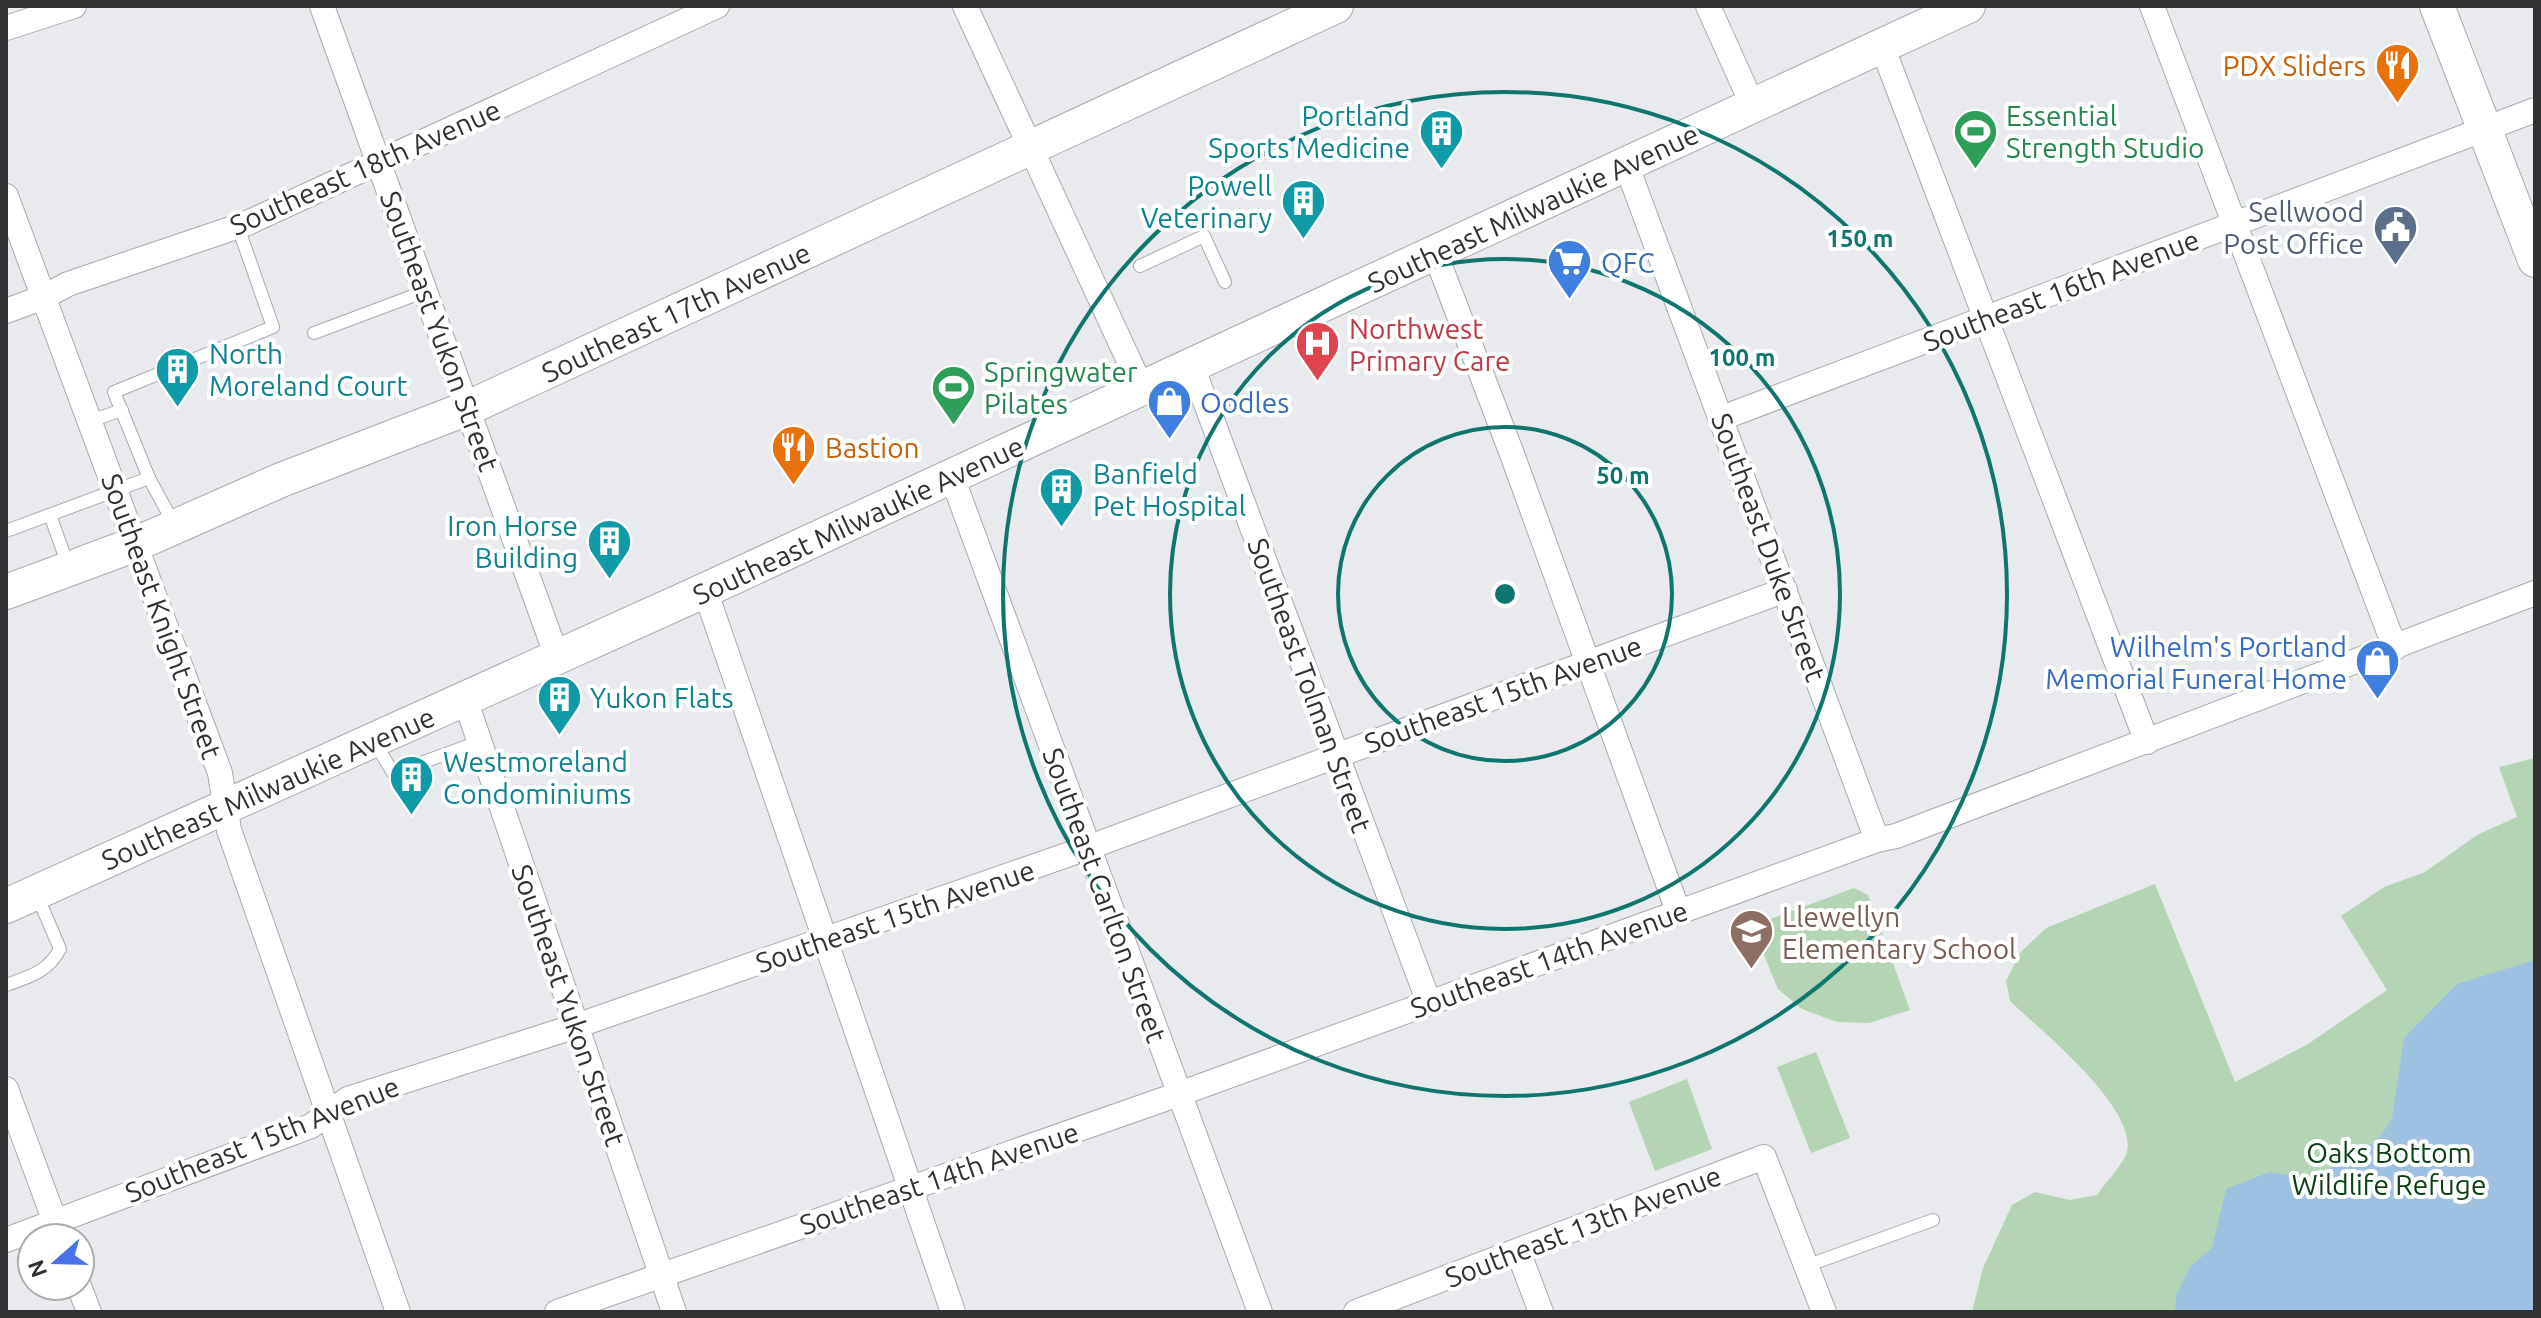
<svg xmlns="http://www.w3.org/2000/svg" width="2541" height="1318" font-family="Ubuntu,sans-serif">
	<rect width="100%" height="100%" fill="#e8eaee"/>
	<g fill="#b5d3b5">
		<path d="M2535 758V1312H1972L1983 1268 2012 1205 2035 1192 2070 1200 2097 1195C2105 1183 2120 1168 2126 1155 2142 1111 2040 1030 2010 1001L2006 981 2020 953 2046 928 2155 884 2235 1082 2308 1044 2387 990 2341 916 2384 887 2425 872 2477 835 2517 817 2499 767Z"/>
		<polygon points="1854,888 1868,895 1910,1010 1869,1023 1837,1022 1802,1009 1778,989 1752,926"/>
		<polygon points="1816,1052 1850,1138 1811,1153 1777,1067"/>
		<polygon points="1687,1079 1712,1149 1655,1171 1629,1102"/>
	</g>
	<polygon fill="#9ec1e2" points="2535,960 2535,1312 2175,1312 2176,1295 2190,1267 2212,1248 2226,1189 2270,1172 2303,1177 2346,1163 2379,1138 2392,1119 2404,1038 2457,984"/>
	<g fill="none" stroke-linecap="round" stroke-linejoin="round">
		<defs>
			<g id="lane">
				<polyline points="1140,266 1204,236 1225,282"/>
				<polyline points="314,333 426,291"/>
				<polyline points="90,421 122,410"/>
				<polyline points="149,478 114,392 273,327 238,227"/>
				<polyline points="50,515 68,565"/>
				<polyline points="6,531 149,478 174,524"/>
				<polyline points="374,741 393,773 479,742"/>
				<path d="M6 985C29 977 48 972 60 949L36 893"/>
				<polyline points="1806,1266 1933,1220"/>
			</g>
			<g id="street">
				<polyline points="322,6 557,657"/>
				<polyline points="965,6 1142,389"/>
				<polyline points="1708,6 1753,106"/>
				<polyline points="2152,6 2395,648"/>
				<polyline points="6,28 74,6"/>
				<polyline points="1882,46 2147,742"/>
				<polyline points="1626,164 1877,840"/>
				<polyline points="6,196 220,773 229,830 398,1312"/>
				<polyline points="1435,253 1512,454 1678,911"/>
				<polyline points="6,311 44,297 68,284 245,224 717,6"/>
				<polyline points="1192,366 1429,1003"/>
				<polyline points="1722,418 2535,110"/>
				<polyline points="952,477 1260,1312"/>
				<polyline points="705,590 953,1312"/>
				<polyline points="465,699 674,1312"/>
				<polyline points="6,1089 61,1238"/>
				<polyline points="6,1240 311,1126 348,1099 576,1026 1087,848 1785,590"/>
				<polyline points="1518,1251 1541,1312"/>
				<polyline points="79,1286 89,1312"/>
				<polyline points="557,1312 1179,1094 1877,840 1896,836 2535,593"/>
				<polyline points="1356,1312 1764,1157 1824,1312"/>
			</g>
			<g id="secondary">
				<polyline points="2437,6 2535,260"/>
				<polyline points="6,592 136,544 281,480 468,408 1336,6"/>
				<polyline points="6,906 699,593 1968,6"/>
			</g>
		</defs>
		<use href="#lane" stroke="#a8aaae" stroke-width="14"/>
		<use href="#street" stroke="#a8aaae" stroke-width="26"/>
		<use href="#secondary" stroke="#a8aaae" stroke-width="36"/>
		<use href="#lane" stroke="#fff" stroke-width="12"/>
		<use href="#street" stroke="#fff" stroke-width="24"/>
		<use href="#secondary" stroke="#fff" stroke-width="34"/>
	</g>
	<g fill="none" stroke="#0f766e" stroke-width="4">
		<circle cx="1505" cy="594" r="167"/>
		<circle cx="1505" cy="594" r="335"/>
		<circle cx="1505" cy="594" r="502"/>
	</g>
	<defs>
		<symbol id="restaurant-pin" viewBox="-11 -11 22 30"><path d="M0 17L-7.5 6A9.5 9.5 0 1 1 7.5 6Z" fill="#e8710a" stroke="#fff"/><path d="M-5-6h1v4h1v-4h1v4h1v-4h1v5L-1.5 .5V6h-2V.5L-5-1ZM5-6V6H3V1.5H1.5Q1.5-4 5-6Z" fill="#fff"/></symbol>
		<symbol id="building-pin" viewBox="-11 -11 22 30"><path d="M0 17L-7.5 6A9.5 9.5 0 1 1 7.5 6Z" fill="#0f9aa8" stroke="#fff"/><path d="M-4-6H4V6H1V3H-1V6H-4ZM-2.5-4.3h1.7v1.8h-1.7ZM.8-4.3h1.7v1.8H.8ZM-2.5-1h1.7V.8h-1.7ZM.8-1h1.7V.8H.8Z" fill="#fff"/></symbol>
		<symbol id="stadium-pin" viewBox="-11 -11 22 30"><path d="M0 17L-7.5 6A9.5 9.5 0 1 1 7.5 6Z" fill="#2e9e5b" stroke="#fff"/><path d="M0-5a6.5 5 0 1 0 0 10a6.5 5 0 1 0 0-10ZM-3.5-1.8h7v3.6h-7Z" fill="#fff"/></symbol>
		<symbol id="civic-pin" viewBox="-11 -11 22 30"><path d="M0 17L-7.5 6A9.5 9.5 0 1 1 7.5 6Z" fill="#5c6f8a" stroke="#fff"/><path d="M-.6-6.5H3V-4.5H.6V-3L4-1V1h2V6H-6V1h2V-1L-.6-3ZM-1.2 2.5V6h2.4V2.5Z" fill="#fff"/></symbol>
		<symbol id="supermarket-pin" viewBox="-11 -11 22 30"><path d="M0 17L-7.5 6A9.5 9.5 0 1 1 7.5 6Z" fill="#3f7fe0" stroke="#fff"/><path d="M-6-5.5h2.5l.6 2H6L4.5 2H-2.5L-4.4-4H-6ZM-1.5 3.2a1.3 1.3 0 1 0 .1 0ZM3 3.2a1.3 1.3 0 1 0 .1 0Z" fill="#fff"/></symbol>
		<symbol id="hospital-pin" viewBox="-11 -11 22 30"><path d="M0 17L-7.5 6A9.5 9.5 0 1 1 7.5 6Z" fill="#e0444e" stroke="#fff"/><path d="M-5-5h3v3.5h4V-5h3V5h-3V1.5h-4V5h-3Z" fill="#fff"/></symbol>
		<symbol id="shop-pin" viewBox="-11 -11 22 30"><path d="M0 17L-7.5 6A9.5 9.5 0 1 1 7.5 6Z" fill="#3f7fe0" stroke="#fff"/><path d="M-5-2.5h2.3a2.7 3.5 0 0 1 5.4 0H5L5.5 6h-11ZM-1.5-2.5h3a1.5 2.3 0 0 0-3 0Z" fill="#fff"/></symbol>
		<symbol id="school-pin" viewBox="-11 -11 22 30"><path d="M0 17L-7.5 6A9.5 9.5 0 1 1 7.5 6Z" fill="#8d6e63" stroke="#fff"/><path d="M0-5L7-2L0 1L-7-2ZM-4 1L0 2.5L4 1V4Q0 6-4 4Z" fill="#fff"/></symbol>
	</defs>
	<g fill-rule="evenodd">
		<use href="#restaurant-pin" x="2372" y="40" width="51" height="69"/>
		<use href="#building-pin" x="1416" y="106" width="51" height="69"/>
		<use href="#stadium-pin" x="1950" y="106" width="51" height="69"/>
		<use href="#building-pin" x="1278" y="176" width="51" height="69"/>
		<use href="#civic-pin" x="2370" y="202" width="51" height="69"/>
		<use href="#supermarket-pin" x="1544" y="236" width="51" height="69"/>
		<use href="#hospital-pin" x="1292" y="318" width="51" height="69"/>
		<use href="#building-pin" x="152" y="344" width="51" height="69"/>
		<use href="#stadium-pin" x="928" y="362" width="51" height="69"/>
		<use href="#shop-pin" x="1144" y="376" width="51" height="69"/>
		<use href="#restaurant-pin" x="768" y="422" width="51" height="69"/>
		<use href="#building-pin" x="1036" y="464" width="51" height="69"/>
		<use href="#building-pin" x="584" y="516" width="51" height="69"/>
		<use href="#shop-pin" x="2352" y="636" width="51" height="69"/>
		<use href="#building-pin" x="534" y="672" width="51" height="69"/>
		<use href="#building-pin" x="386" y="752" width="51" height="69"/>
		<use href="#school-pin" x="1726" y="906" width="51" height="69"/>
	</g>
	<g text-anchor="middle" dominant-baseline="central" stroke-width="8" stroke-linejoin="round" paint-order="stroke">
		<g font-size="28" fill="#c56008" stroke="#fff" text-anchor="end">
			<text x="2366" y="65">PDX Sliders</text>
			<text x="825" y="447" text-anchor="start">Bastion</text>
		</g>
		<g font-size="28" fill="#0d838f" stroke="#fff" text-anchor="start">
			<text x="1410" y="115" text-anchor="end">Portland<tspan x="1410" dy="32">Sports Medicine</tspan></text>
			<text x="1272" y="185" text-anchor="end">Powell<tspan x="1272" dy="32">Veterinary</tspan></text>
			<text x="209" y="353">North<tspan x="209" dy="32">Moreland Court</tspan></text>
			<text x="1093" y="473">Banfield<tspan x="1093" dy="32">Pet Hospital</tspan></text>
			<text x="578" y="525" text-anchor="end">Iron Horse<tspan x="578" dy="32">Building</tspan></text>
			<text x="590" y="697">Yukon Flats</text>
			<text x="443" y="761">Westmoreland<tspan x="443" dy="32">Condominiums</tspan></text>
		</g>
		<g font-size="28" fill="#27864d" stroke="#fff" text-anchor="start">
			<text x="2006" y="115">Essential<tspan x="2006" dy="32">Strength Studio</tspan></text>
			<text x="984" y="371">Springwater<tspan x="984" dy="32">Pilates</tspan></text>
		</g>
		<g font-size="28" fill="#303132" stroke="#fff">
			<text transform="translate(365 167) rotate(-24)">Southeast 18th Avenue</text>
			<text transform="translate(1533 208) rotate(-25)">Southeast Milwaukie Avenue</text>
			<text transform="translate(2061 290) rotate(-21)">Southeast 16th Avenue</text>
			<text transform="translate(676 312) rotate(-25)">Southeast 17th Avenue</text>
			<text transform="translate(440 331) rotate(70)">Southeast Yukon Street</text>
			<text transform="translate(858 520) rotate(-25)">Southeast Milwaukie Avenue</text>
			<text transform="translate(1769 547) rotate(70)">Southeast Duke Street</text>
			<text transform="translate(162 616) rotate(70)">Southeast Knight Street</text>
			<text transform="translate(1310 685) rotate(70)">Southeast Tolman Street</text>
			<text transform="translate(1503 694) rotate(-20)">Southeast 15th Avenue</text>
			<text transform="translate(268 788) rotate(-24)">Southeast Milwaukie Avenue</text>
			<text transform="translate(1105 895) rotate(70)">Southeast Carlton Street</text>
			<text transform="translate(895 916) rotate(-19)">Southeast 15th Avenue</text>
			<text transform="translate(1549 959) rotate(-20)">Southeast 14th Avenue</text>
			<text transform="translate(569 1005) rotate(71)">Southeast Yukon Street</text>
			<text transform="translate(262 1139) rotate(-22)">Southeast 15th Avenue</text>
			<text transform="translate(939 1178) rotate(-19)">Southeast 14th Avenue</text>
			<text transform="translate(1583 1226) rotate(-21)">Southeast 13th Avenue</text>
		</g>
		<g font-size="28" fill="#4e5e75" stroke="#fff" text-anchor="end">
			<text x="2364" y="211">Sellwood<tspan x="2364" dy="32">Post Office</tspan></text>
		</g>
		<g font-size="28" fill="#366cbe" stroke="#fff" text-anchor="start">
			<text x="1601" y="262">QFC</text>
			<text x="1200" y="402">Oodles</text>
			<text x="2347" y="646" text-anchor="end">Wilhelm's Portland<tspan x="2347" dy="32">Memorial Funeral Home</tspan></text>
		</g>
		<g font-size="28" fill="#be3a42" stroke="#fff" text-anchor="start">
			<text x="1349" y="328">Northwest<tspan x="1349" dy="32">Primary Care</tspan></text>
		</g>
		<g font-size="28" fill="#785e54" stroke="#fff" text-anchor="start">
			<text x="1782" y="916">Llewellyn<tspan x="1782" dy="32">Elementary School</tspan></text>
		</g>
		<g font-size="28" fill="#0a4013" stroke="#fff">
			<text x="2389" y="1152">Oaks Bottom<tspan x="2389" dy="32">Wildlife Refuge</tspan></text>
		</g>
	</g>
	<circle cx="1505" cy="594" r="12" fill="#0f766e" stroke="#fff" stroke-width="4"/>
	<g font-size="24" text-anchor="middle" font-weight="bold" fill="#0f766e" stroke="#fff" stroke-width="8" stroke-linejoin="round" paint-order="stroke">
		<text x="1860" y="247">150 m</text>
		<text x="1742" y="366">100 m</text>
		<text x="1623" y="484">50 m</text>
	</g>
	<rect width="2541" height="1318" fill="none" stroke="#303132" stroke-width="16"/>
	<g transform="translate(56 1262) rotate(250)"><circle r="38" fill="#ffffff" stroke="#acadad" stroke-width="2"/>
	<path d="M0-6L14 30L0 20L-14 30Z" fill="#4872e5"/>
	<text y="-12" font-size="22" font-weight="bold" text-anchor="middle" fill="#303132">N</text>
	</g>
</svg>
